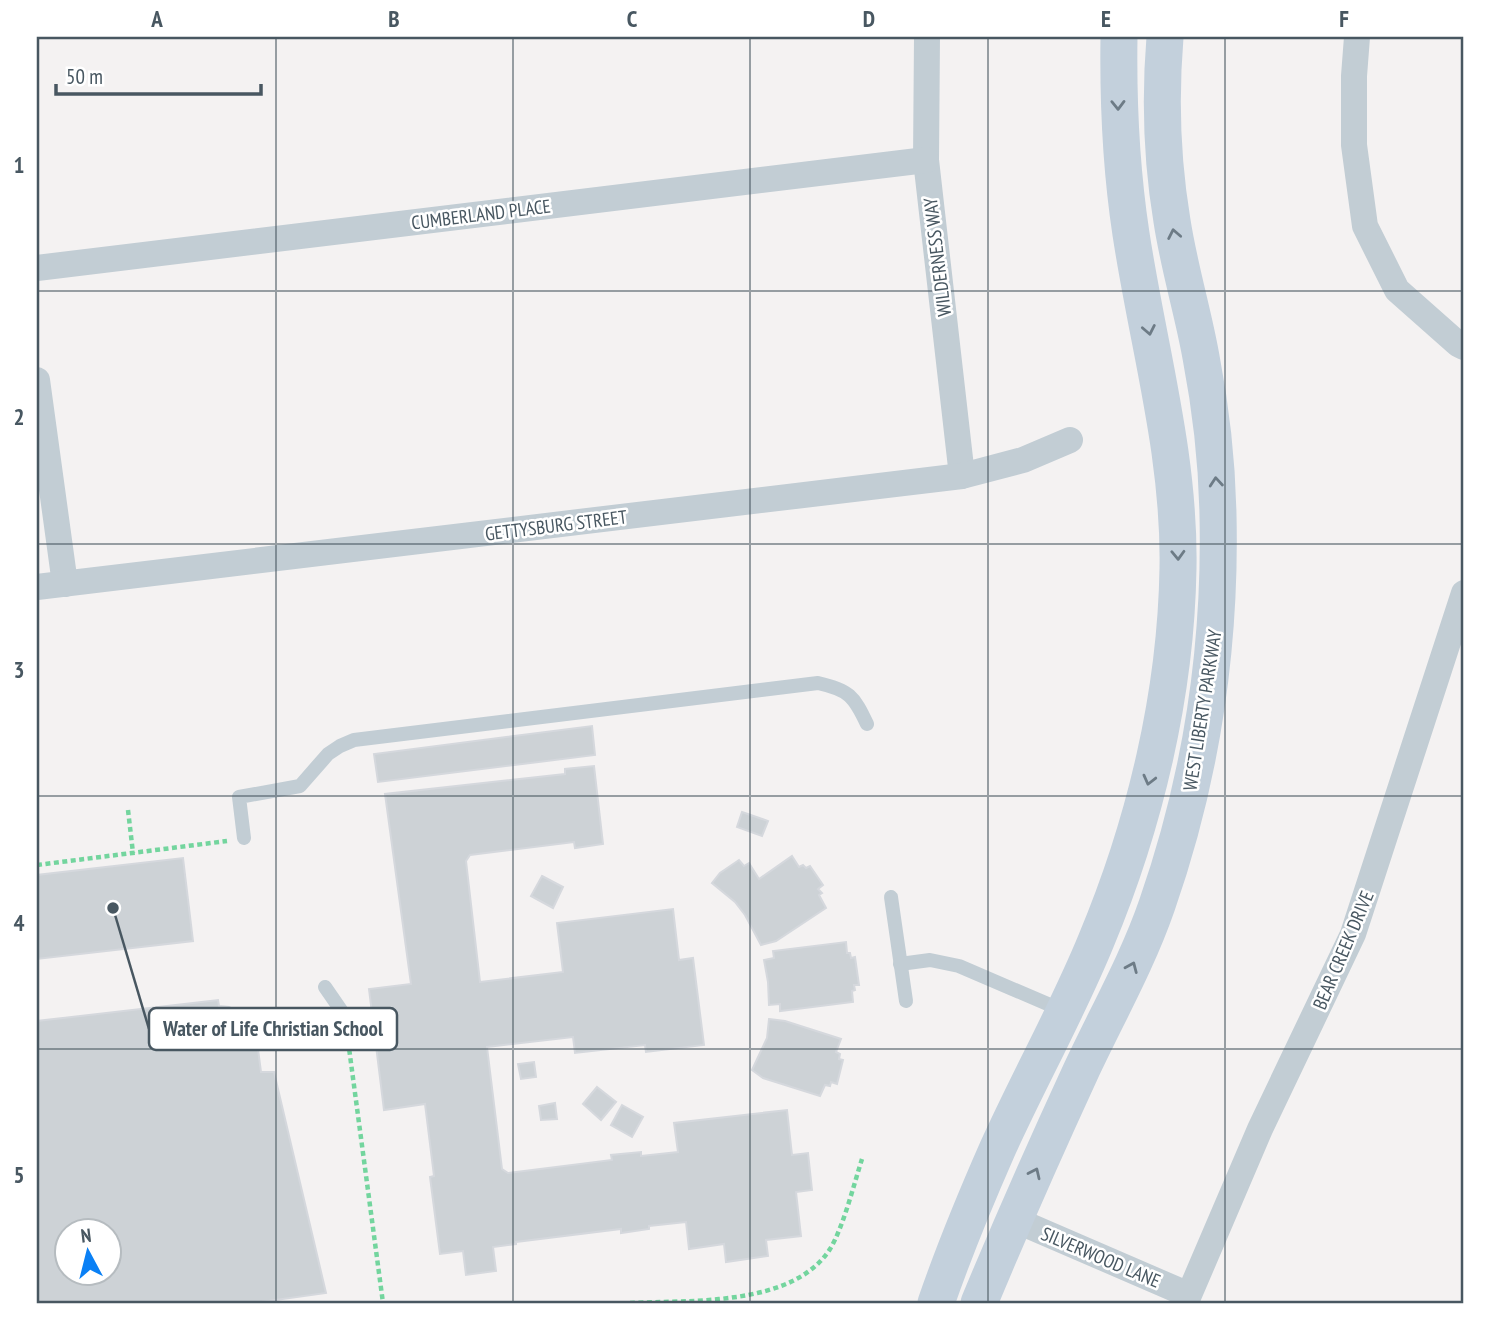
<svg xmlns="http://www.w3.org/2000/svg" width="1501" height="1340" font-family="'PT Sans Narrow',sans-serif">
	<rect width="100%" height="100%" fill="#f4f2f2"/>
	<g fill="#cdd2d6" stroke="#d5d8dd" stroke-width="2" fill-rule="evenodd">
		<polygon points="592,726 595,755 378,782 374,754"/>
		<polygon points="594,766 603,844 575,848 574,842 470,855 466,861 480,982 563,972 557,923 673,909 679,960 693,958 704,1045 646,1052 645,1045 575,1053 573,1037 487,1047 502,1169 508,1173 612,1160 611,1155 641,1152 641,1156 678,1152 674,1123 787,1110 792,1155 808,1153 812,1190 796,1192 801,1236 766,1240 768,1256 726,1262 724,1244 689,1249 686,1222 649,1226 649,1229 621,1233 621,1229 516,1242 516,1244 493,1247 496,1271 466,1275 463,1251 440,1254 430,1177 434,1176 425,1104 384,1110 369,989 411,984 385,794 565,774 565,769"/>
		<polygon points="742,812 768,821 762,836 737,827"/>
		<polygon points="792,856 799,867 803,865 806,868 810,866 823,885 818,889 822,893 819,895 826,908 776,941 761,945 745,915 735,902 712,883 720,873 739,860 744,866 749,863 759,879"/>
		<polygon points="183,858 193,941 37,959 37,875"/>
		<polygon points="542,876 563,887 553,908 531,896"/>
		<polygon points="846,942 847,953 850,953 851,958 855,957 859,985 854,985 855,990 852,991 853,1002 780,1011 780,1004 769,1005 768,982 764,960 774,958 773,951"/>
		<path d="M218 1000 219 1006 229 1007 245 1016 256 1034 261 1072H274L326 1293 254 1303H37V1021ZM66 1232H108V1274H66Z"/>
		<polygon points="769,1019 785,1021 841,1039 836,1052 840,1054 839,1059 843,1060 837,1084 831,1082 830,1086 825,1085 820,1096 763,1078 752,1070 767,1038"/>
		<polygon points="534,1062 536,1077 521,1079 518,1064"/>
		<polygon points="597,1087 616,1102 601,1120 583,1104"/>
		<polygon points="555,1103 557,1119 541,1120 539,1106"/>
		<polygon points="622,1105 643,1117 632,1137 611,1125"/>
	</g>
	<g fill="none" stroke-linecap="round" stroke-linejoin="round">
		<g stroke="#73d59e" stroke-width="4.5" stroke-dasharray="5 3.5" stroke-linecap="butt">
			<polyline points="128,810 133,853"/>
			<polyline points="37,865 227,841"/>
			<polyline points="347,1033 383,1303"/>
			<path d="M630 1303C690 1300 793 1307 830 1249 843 1228 854 1184 862 1159"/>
		</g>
		<g stroke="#c2cdd4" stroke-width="14">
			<path d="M244 838 239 797 300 786 328 754 340 746 354 740 818 683C849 690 854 696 867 724"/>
			<polyline points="891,897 906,1001"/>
			<polyline points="900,964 930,960 959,966 1064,1011"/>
			<polyline points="325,987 345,1016"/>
		</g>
		<g stroke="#c2cdd4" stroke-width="26">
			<polyline points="927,37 926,160 962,476"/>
			<polyline points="1357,37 1354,76 1354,145 1365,226 1397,290 1458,344 1464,347"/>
			<polyline points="37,268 926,160"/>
			<polyline points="37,380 65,584"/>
			<polyline points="37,587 962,476 1023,460 1070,440"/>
			<polyline points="1013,1219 1189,1295 1260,1129 1353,934 1464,593"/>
		</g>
		<g stroke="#c3d0dc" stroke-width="37">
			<path d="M936 1303C954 1251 975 1200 997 1150 1029 1079 1067 1012 1096 941 1145 824 1176 694 1178 568 1180 454 1148 346 1131 234 1121 168 1118 104 1119 37"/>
			<path d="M979 1303C1011 1226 1045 1149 1080 1073 1106 1017 1137 963 1157 905 1201 779 1221 648 1218 515 1217 463 1211 409 1201 357 1193 312 1179 267 1172 221 1162 161 1160 98 1165 37"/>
		</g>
	</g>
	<defs><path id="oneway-chevron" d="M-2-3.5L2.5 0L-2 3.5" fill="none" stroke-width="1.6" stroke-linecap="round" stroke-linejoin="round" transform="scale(1.75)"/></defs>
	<g stroke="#6d7b86">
		<use href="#oneway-chevron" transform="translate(1118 105) rotate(89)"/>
		<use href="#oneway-chevron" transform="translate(1174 234) rotate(-101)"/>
		<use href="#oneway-chevron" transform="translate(1149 330) rotate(79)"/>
		<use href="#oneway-chevron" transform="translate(1216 482) rotate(-95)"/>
		<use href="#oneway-chevron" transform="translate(1178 555) rotate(88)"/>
		<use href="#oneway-chevron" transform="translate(1149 780) rotate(104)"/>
		<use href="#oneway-chevron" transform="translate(1132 967) rotate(-67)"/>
		<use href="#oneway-chevron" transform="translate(1035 1173) rotate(-65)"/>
	</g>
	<path fill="none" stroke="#485761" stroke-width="2" stroke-opacity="0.55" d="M276 37V1303M513 37V1303M750 37V1303M988 37V1303M1225 37V1303M37 291H1464M37 544H1464M37 796H1464M37 1049H1464"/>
	<g text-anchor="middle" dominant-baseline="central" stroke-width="5" stroke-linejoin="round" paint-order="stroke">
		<g font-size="19" fill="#485761" stroke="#fff">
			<text transform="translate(481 214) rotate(-7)">CUMBERLAND PLACE</text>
			<text transform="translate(937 257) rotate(-97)">WILDERNESS WAY</text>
			<text transform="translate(556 525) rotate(-7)">GETTYSBURG STREET</text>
			<text transform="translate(1202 710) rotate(-81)">WEST LIBERTY PARKWAY</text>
			<text transform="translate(1343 950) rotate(-67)">BEAR CREEK DRIVE</text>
			<text transform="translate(1101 1257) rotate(23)">SILVERWOOD LANE</text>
		</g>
	</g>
	<path fill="none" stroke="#485761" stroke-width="2.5" d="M113 908L149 1029"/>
	<circle fill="#485761" stroke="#fff" stroke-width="2.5" cx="113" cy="908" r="7"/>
	<rect fill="#fff" stroke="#485761" stroke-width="2.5" x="149" y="1008" width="248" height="42" rx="7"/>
	<g font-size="21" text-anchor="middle" font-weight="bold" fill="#485761">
		<text x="273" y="1036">Water of Life Christian School</text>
	</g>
	<rect width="1501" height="1340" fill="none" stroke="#ffffff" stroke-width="77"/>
	<g transform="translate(88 1252) rotate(353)"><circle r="33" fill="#ffffff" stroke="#b6bcc0" stroke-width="2"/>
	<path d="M0-5L12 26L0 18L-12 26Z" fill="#0a80f5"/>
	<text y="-10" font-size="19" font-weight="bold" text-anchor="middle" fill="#485761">N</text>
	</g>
	<path d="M56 84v10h205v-10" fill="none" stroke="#485761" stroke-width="3.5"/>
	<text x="66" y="84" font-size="21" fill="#485761" stroke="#ffffff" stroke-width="5" paint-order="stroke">50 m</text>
	<rect x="38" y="38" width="1424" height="1264" fill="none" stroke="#485761" stroke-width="2.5"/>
	<g font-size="23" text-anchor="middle" font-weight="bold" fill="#485761">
		<text x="157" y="27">A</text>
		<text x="394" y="27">B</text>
		<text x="632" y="27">C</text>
		<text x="869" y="27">D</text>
		<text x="1106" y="27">E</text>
		<text x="1344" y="27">F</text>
		<text x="19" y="173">1</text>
		<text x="19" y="425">2</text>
		<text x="19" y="678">3</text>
		<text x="19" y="931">4</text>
		<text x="19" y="1183">5</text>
	</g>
</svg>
